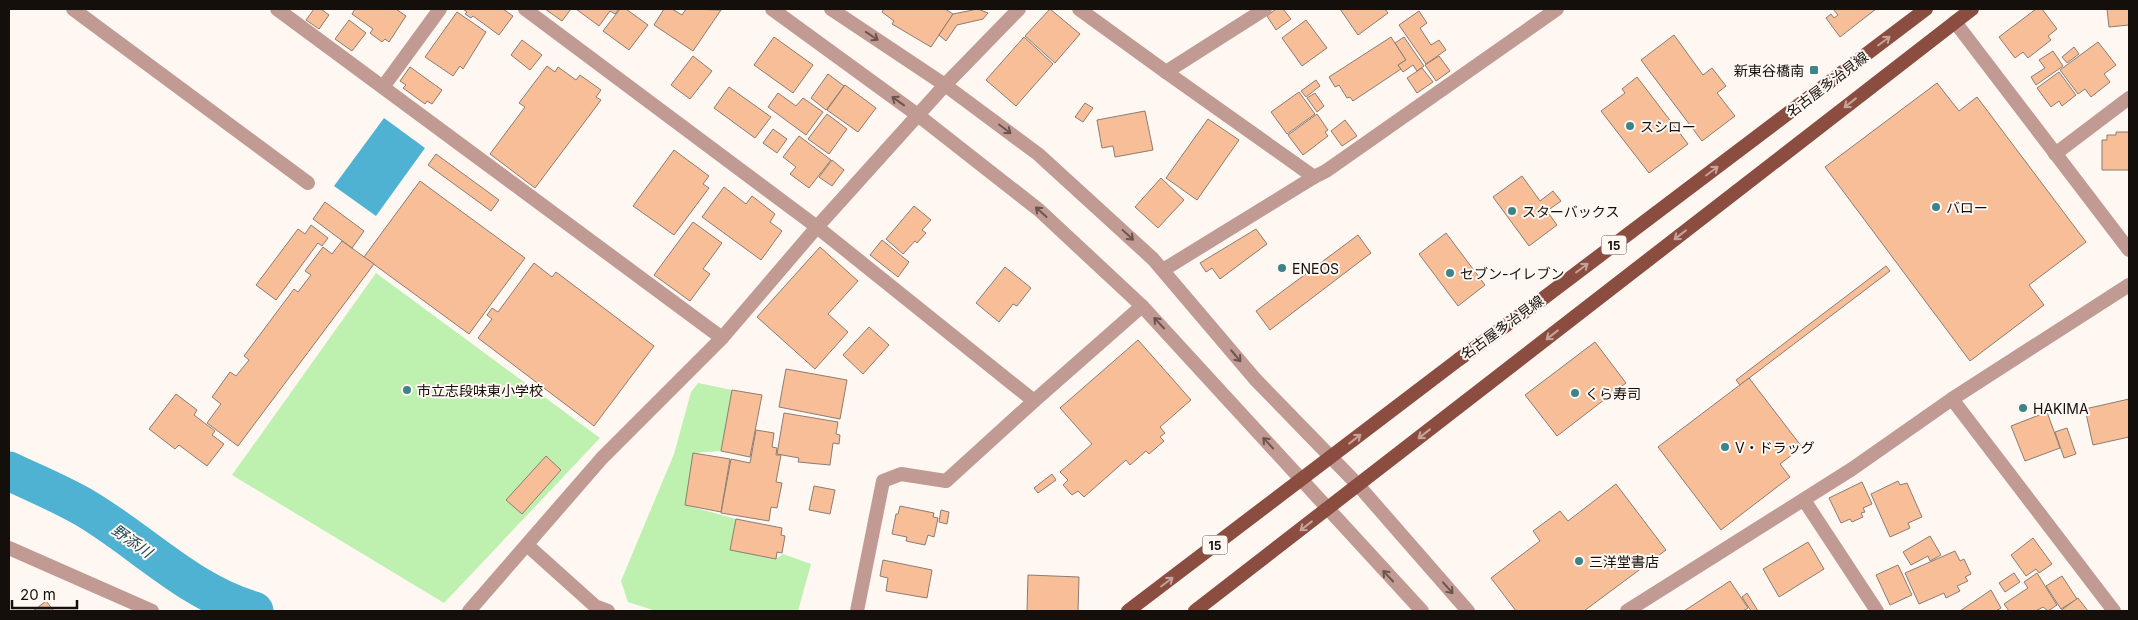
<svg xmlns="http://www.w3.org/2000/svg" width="2138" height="620" font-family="Inter,'Noto Sans JP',sans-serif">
	<rect width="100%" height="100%" fill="#fef7f2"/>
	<g fill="#bef1b0">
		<polygon points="376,273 600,438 444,603 232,475"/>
		<polygon points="698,383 732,390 721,451 693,453 685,505 736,519 730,550 776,559 783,554 811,564 798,611 656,611 628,602 621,581 674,454 691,392"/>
	</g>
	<polygon fill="#4fb2d3" points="384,118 425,148 376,216 334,186"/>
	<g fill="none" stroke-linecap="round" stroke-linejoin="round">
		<path stroke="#4fb2d3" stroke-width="39" d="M9 471C34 483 61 494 85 508 141 541 190 593 254 611"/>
	</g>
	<g fill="#f7be98" stroke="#8c7d72">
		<polygon points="314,9 321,9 329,15 319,29 306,20"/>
		<polygon points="355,9 396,9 406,16 389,42 385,39 382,42 370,33 373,29 352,14"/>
		<polygon points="463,9 503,9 513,16 499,35 473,16 471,18 465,14 467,12"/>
		<polygon points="545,9 571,9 562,21"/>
		<polygon points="576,9 619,9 615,14 610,11 599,26"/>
		<polygon points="620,9 626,9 648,25 629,50 603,31"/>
		<polygon points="664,9 672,9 682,15 686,9 721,10 693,51 654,25"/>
		<polygon points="884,9 945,9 953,14 931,47 892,24 894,21 882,12"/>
		<polygon points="978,9 988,13 983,19 957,25 946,41 939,35 953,14"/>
		<polygon points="1050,9 1080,34 1055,63 1025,36"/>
		<polygon points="1276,9 1283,9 1291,19 1276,30 1267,16"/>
		<polygon points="1340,9 1385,9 1388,13 1358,35"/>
		<polygon points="1833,9 1876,9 1840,37 1826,18 1831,14 1834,18 1838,15"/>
		<polygon points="2036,9 2042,9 2057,29 2048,36 2051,40 2028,58 2023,52 2015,58 1999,37"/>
		<polygon points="2107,9 2129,9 2129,25 2109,27"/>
		<polygon points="1419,11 1427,23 1420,28 1431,45 1439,40 1446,50 1426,64 1399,25"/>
		<polygon points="457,12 486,32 463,69 460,66 453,76 425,57"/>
		<polygon points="349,20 366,33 352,51 335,39"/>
		<polygon points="1306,20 1327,48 1302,66 1282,38"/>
		<polygon points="1674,35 1703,75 1712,68 1726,86 1717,93 1735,116 1702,141 1641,60"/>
		<polygon points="774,37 813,65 793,93 754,65"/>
		<polygon points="1024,37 1053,64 1016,106 986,80"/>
		<polygon points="1391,37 1406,60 1398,65 1401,69 1353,101 1350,97 1347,98 1339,85 1335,87 1329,77"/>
		<polygon points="1404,37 1424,66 1417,71 1413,65 1403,72 1398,65 1406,60 1395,43"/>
		<polygon points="522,40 542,55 530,70 511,55"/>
		<polygon points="2098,42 2116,65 2104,74 2110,82 2091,97 2085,89 2078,94 2060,70"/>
		<polygon points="2074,47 2079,54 2067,63 2062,57"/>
		<polygon points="2053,51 2063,66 2036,85 2031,77 2045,68 2039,60"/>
		<polygon points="693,56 712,71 690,99 671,85"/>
		<polygon points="1439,56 1450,71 1436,81 1425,65"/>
		<polygon points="547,66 555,72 558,67 576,80 580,75 601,90 596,97 601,100 535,188 490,154 525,107 519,103"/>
		<polygon points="410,67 442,90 432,104 427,101 425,104 403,88 406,85 400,81"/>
		<polygon points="1422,68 1433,82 1417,93 1407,78"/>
		<polygon points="2059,72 2076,95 2062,106 2059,101 2051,107 2037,88"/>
		<polygon points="828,74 844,86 826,110 811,98"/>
		<polygon points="1637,77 1688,144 1649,173 1601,111 1625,93 1622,89"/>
		<polygon points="1316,80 1320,86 1306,97 1301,91"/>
		<polygon points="1937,83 1959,111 1977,97 2086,242 2029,285 2044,305 1970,361 1825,167"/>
		<polygon points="845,85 876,108 858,132 827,110"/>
		<polygon points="729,87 771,117 755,138 714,108"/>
		<polygon points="1299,92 1315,114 1287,134 1271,112"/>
		<polygon points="778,93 796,106 803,98 823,112 806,135 768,107"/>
		<polygon points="1315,93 1324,106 1317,112 1307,98"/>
		<polygon points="1085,103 1093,108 1083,122 1075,117"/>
		<polygon points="1145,111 1153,150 1115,157 1113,146 1102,148 1097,120"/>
		<polygon points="827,114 847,129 829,154 808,139"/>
		<polygon points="1317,114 1328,130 1325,132 1328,136 1303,155 1288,135"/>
		<polygon points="1208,119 1239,140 1197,200 1166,178"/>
		<polygon points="1345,120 1357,136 1342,146 1331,131"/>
		<polygon points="773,129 787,139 777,153 763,143"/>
		<polygon points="2116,132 2129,132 2129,170 2102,170 2102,140 2107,140 2107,135 2116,135"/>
		<polygon points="799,136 831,160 809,188 790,174 796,167 783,157"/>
		<polygon points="674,150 709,176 703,184 709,188 674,235 633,206"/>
		<polygon points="436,154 499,200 491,211 428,165"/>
		<polygon points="832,160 844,170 832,186 819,177"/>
		<polygon points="1522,176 1540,201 1553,191 1561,201 1547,211 1557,225 1529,246 1493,197"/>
		<polygon points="1161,178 1184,200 1158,228 1135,207"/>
		<polygon points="420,181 525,258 469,334 364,257"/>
		<polygon points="724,187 746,204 752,196 775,214 770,222 782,231 761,260 702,217"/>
		<polygon points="325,202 364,231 352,248 313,219"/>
		<polygon points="914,206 931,220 922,230 926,233 917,243 915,241 903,254 886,239"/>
		<polygon points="693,222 722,243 703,269 710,274 690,301 654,275"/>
		<polygon points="311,225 328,238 322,246 318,243 276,300 256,285 298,229 305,234"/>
		<polygon points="1256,229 1267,244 1220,279 1212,268 1206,272 1200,263"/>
		<polygon points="1446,233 1485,285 1458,306 1419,254"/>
		<polygon points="1358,235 1371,253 1270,330 1256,311"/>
		<polygon points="882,240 909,262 898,277 870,255"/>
		<polygon points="342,241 374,264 238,446 207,423 221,404 212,397 230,372 236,376 249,360 244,356 294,289 298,292 311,275 305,271 323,247 332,254"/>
		<polygon points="820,247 858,281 828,314 848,332 815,369 757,317"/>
		<polygon points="534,263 552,277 556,272 654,346 594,426 478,338 492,319 487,315 492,308 498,312"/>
		<polygon points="1886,266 1890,271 1740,385 1736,380"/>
		<polygon points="1005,267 1031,288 1017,306 1013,304 999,322 976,303"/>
		<polygon points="869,327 889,345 863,374 843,355"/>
		<polygon points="1138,340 1191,400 1160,427 1165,433 1160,437 1164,441 1149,454 1146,451 1130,465 1126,460 1084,497 1078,491 1072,495 1063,485 1068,480 1060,472 1092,444 1060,408"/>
		<polygon points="1595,342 1626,383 1557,436 1525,395"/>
		<polygon points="786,369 847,380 840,419 779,407"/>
		<polygon points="1749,378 1802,447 1780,464 1790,477 1721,530 1658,447"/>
		<polygon points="732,390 762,395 750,457 721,451"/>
		<polygon points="176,394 197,410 194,415 215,431 212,435 224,444 207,466 179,445 175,449 149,429"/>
		<polygon points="2129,399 2129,437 2093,445 2085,409"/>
		<polygon points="2047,412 2060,448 2025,461 2011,426"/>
		<polygon points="784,413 838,422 836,434 840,435 839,444 833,443 830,465 798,462 799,458 777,454"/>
		<polygon points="2067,428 2076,454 2064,458 2055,432"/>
		<polygon points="756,430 774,433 772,447 777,448 776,455 781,455 776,482 782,483 777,508 771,507 769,521 721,513 731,459 750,463"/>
		<polygon points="693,453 730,459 721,512 685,505"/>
		<polygon points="546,456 561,470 522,514 506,500"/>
		<polygon points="1052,474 1056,480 1038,493 1034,488"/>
		<polygon points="1898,481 1900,485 1907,483 1922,517 1908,523 1910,528 1890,537 1871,494"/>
		<polygon points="1862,482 1872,504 1863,508 1865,512 1861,513 1863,517 1852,522 1850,519 1841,523 1829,498"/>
		<polygon points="1616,484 1666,550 1584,611 1516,611 1491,578 1540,541 1533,531 1560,511 1568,521"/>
		<polygon points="814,486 835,490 830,514 809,510"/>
		<polygon points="900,506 934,513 933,517 938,518 934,537 928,535 925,545 906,541 907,537 892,534 896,514 898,514"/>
		<polygon points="941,510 949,512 947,524 939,522"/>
		<polygon points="736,519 782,528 781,535 785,536 782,553 777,552 776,559 730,550"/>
		<polygon points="1930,536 1941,555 1930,561 1928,556 1911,565 1903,552"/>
		<polygon points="2033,538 2052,564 2039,573 2036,569 2026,576 2011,555"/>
		<polygon points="1808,542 1824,569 1779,597 1763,569"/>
		<polygon points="1955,551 1960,561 1964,559 1971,574 1965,577 1968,581 1957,586 1960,591 1946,598 1944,593 1919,604 1905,573"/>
		<polygon points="883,560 932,570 927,598 886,591 888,578 880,576"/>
		<polygon points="1898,565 1912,595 1890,605 1876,575"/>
		<polygon points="2014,573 2020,582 2005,592 1999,583"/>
		<polygon points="2037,573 2057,605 2048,611 2043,607 2036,611 2009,611 2004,604 2028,588 2024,582"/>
		<polygon points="1028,575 1079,577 1078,611 1027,611"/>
		<polygon points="2062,576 2077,599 2061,609 2046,586"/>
		<polygon points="1730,581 1748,608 1743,611 1684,611"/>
		<polygon points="1991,590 2001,608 1996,611 1960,611"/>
		<polygon points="1747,593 1758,611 1751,611 1742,597"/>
		<polygon points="2078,598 2088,611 2060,611"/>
		<polygon points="46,601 54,611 33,611"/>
	</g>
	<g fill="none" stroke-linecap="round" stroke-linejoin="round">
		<g stroke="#c19b93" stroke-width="14">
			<polyline points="73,9 308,183"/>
			<polyline points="277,9 722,338"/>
			<polyline points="525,9 817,227 1034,401 1142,306"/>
			<polyline points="1079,9 1166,72 1265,9"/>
			<polyline points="1166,72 1314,177 1326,171 1557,9"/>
			<polyline points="383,87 440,9"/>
			<polyline points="2055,154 2129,98"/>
			<polyline points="1163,270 1314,177"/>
			<polyline points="1952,399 2114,611"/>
			<polyline points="1804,500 1877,611"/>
			<polyline points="527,545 595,606 608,611"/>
			<polyline points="9,548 152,611"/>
			<polyline points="469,611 602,458 722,338 817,227 945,85 1019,9"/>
			<polyline points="857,611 883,481 901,474 946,481 1034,401"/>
			<polyline points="1627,611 1852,469 1952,399 2129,285"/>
		</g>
		<g stroke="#c19b93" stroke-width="14">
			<polyline points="772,9 919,116 1039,210 1142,306 1422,611"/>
			<polyline points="831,9 945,85 1038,154 1153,259 1255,379 1358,485 1468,611"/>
			<polyline points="1955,22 2129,250"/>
		</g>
		<g stroke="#8c4d41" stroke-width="14">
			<polyline points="1128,611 1458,360 1541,300 1926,9"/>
			<polyline points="1195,611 1972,9"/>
		</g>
	</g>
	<defs><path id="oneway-shaft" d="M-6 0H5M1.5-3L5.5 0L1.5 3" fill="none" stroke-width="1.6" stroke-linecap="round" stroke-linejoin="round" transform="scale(1.25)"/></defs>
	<g stroke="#6b554f">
		<use href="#oneway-shaft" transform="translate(872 36) rotate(34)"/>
		<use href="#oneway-shaft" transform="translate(898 101) rotate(-144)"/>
		<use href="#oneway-shaft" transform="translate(1005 129) rotate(37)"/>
		<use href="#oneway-shaft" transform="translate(1041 212) rotate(-138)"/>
		<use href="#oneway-shaft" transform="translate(1128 235) rotate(43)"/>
		<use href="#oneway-shaft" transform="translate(1159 323) rotate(-133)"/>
		<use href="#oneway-shaft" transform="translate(1236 356) rotate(50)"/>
		<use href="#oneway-shaft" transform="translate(1268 443) rotate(-133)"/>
		<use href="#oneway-shaft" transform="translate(1388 576) rotate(-133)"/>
		<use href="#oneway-shaft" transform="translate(1448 588) rotate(49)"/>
	</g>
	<g stroke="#c5a29a">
		<use href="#oneway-shaft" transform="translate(1884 41) rotate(-37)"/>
		<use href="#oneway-shaft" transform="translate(1850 103) rotate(142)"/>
		<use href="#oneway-shaft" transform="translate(1712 171) rotate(-37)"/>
		<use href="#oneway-shaft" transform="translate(1680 235) rotate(142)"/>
		<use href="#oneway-shaft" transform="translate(1582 268) rotate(-37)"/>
		<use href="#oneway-shaft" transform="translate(1552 335) rotate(142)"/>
		<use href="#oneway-shaft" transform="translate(1424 434) rotate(142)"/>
		<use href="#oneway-shaft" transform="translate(1355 439) rotate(-38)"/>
		<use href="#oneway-shaft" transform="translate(1306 526) rotate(142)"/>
		<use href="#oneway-shaft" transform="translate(1167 582) rotate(-37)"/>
	</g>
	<g fill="#3c8489" stroke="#fef7f2" stroke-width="2">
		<rect x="1809" y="65" width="10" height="10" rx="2.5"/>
		<circle cx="1630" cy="126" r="5"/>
		<circle cx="1936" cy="207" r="5"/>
		<circle cx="1512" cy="211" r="5"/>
		<circle cx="1282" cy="268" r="5"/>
		<circle cx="1450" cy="273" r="5"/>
		<circle cx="407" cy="390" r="5"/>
		<circle cx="1575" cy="393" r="5"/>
		<circle cx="2023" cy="408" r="5"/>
		<circle cx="1725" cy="447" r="5"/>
		<circle cx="1579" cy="561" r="5"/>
	</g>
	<g text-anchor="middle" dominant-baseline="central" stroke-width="4" stroke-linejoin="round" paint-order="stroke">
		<g fill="#fef7f2" stroke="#5b5550" stroke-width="1">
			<rect x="1601.5" y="235.5" width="25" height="19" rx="4"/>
			<rect x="1202.5" y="535.5" width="25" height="19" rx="4"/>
		</g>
		<g font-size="12" font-weight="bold" fill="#150f0b">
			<text x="1614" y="245">15</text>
			<text x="1215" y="545">15</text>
		</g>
		<g font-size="14" fill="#150f0b" stroke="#fef7f2" text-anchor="start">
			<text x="1804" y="70" text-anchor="end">新東谷橋南</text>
			<text x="1640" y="126">スシロー</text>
			<text x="1946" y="207">バロー</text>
			<text x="1522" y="211">スターバックス</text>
			<text x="1292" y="268">ENEOS</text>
			<text x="1460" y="273">セブン-イレブン</text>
			<text x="417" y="390">市立志段味東小学校</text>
			<text x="1585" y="393">くら寿司</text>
			<text x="2033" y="408">HAKIMA</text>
			<text x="1735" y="447">V・ドラッグ</text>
			<text x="1589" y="561">三洋堂書店</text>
		</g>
		<g font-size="14" fill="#150f0b" stroke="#fef7f2">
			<text transform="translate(1827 84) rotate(-37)">名古屋多治見線</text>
			<text transform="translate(1502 327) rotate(-36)">名古屋多治見線</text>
		</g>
		<g font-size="15" font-style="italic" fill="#1b4655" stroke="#fef7f2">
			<text transform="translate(132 541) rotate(35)">野添川</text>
		</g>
	</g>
	<rect width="2138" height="620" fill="none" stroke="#150f0b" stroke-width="20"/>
	<path d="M12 600v8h65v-8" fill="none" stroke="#150f0b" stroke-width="2.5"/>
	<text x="20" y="600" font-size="15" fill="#150f0b" stroke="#fef7f2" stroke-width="4" paint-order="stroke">20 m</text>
</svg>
